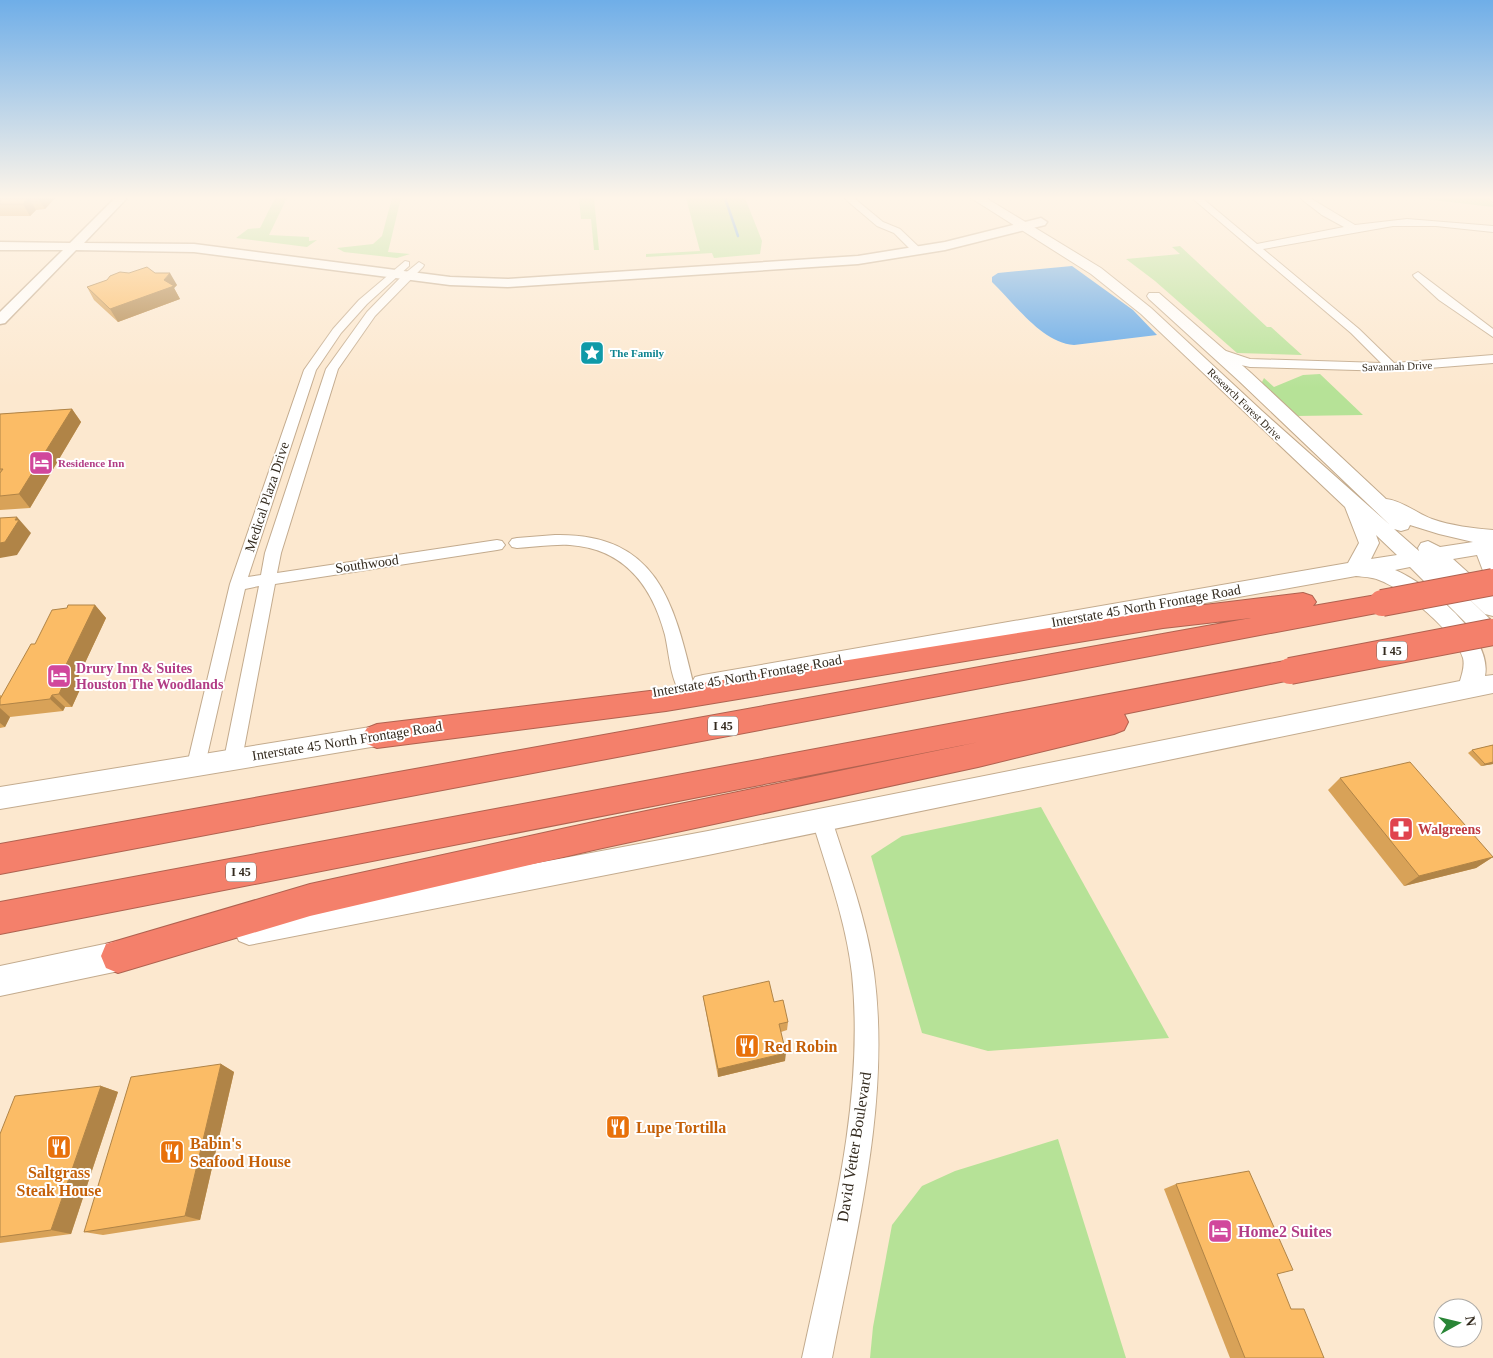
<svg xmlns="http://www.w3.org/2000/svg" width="1493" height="1358" font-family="Georgia,serif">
	<rect width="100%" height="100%" fill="#fce8cf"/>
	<g fill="#b6e297">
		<polygon points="275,198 287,198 269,235 309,237 309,241 317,240 307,247 236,238 248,229 260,228"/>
		<polygon points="392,198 401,198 388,252 410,254 397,258 344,252 337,248 373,244 382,236"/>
		<polygon points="579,198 594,198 599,250 594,250 591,219 581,219"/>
		<polygon points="686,198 745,198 762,241 760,254 714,258 712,253 646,257 646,254 700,251"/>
		<polygon points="1416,198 1487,198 1493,204 1493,207"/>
		<polygon points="1180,246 1267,327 1271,327 1302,355 1237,353 1155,281 1126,259 1180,254 1172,247"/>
		<polygon points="1320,374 1363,415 1296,416 1265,388 1262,382 1264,378 1274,387 1303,375"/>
		<polygon points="1041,807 1169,1038 988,1051 922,1033 871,856 902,836"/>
		<polygon points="1058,1139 1126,1358 870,1358 873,1327 892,1225 922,1186 955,1171"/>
	</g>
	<path fill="#59a4e9" d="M1072 266 1133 310 1157 335 1074 345C1042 343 1015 304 992 282V277L998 273Z"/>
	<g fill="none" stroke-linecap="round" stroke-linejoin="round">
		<polyline stroke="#59a4e9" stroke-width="2.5" points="725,198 738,236"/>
		<defs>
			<g id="minor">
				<polygon points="844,198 854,198 883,222 900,229 923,251 914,253 894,233 877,226"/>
				<polygon points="1192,198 1202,198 1257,244 1344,227 1322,215 1300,198 1310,198 1355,225 1407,219 1493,226 1493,232 1436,226 1393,226 1263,249 1359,329 1394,363 1493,355 1493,363 1391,371 1250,367 1232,363 1213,355 1213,349 1217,348 1250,359 1381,363 1351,333"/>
				<polygon points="1488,198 1493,198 1493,202"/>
				<polygon points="405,261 409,262 409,266 367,304 341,333 316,370 248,577 261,575 265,553 326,369 367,312 403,275 419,262 424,265 423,267 375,316 338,369 281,553 277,573 497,540 502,541 505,545 502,549 497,550 275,584 242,759 240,765 233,767 226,765 224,759 259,586 245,589 205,765 203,771 196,773 189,771 187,765 230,584 304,370 333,329 359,300"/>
				<polygon points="1418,272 1493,329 1493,337 1439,300 1414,277 1413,275"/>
				<path d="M555 535C658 533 674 603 694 686L691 691 685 693 679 691C670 675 669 653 665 635 652 586 625 549 570 545 553 544 535 547 517 548L512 547 509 543 512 539 517 538Z"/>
				<path d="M822 811 829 814 832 820C848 870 867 921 874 973 891 1102 856 1232 832 1358H802C829 1232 865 1103 852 974 846 921 827 870 812 820L815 814Z"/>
			</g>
			<polygon id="tertiary" points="115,198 127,198 84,243 194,244 450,277 508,279 858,256 945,242 1041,218 1047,222 1045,225 945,250 858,264 508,287 450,285 194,252 76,250 5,323 0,324 0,312 63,250 0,250 0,242 70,243"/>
			<g id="secondary">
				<path d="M971 198H986L1101 268 1151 308 1262 411 1390 525 1239 381 1149 299 1147 296 1149 293H1159L1251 373 1386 499C1401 500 1418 514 1432 519 1452 526 1472 528 1493 530V578L1485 576 1477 555 1453 559 1493 595V616L1485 614 1448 579 1493 622V644L1485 642 1410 567 1395 570C1428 584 1493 636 1485 676L1493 675V693L708 855 249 945 239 941 234 931 239 921 249 917 708 831 1460 681C1462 674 1465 666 1463 658 1456 633 1404 589 1379 580 1372 577 1364 577 1356 576L703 693 695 691 691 684 695 677 703 675 1348 563 1359 543 1345 507 1141 314 1091 274ZM1410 525 1439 534 1473 542 1440 547 1428 541 1421 543 1418 548 1419 551 1394 529 1401 531 1408 529ZM1376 535 1397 555 1371 559 1379 543Z"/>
				<polygon points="395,723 404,726 407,733 404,740 395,743 0,809 0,787"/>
				<polygon points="133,938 144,943 148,953 144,963 133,968 0,996 0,966"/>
			</g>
			<g id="motorway">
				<polygon points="1303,593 1312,596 1316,602 1313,606 1382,594 1391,597 1395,603 1391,609 1382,612 0,874 0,844 1251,618 1163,628 666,711 377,748 367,744 362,736 367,728 377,724 666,689 1163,610"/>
				<polygon points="1290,660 1300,664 1304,671 1300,678 1124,714 1128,722 1124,730 1114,734 978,767 598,849 310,916 118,973 106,968 101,956 106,944 310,884 598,821 979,742 0,934 0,902"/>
			</g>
		</defs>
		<use href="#minor" stroke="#c3ab8e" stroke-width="2"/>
		<use href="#tertiary" stroke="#c3ab8e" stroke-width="3"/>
		<use href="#secondary" stroke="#c3ab8e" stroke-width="2"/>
		<use href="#motorway" stroke="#b06250" stroke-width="2"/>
		<use href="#minor" fill="#fff" fill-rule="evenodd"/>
		<use href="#tertiary" fill="#fff" fill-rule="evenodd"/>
		<use href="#secondary" fill="#fff" fill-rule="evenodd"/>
		<use href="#motorway" fill="#f4806b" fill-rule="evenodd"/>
		<defs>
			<g id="motorway-bridge">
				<polyline points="1382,603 1493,582"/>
				<polyline points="1290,671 1493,632"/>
			</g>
		</defs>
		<use href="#motorway-bridge" stroke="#b06250" stroke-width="28" stroke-linecap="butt"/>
		<use href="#motorway-bridge" stroke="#f4806b" stroke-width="26"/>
	</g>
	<g fill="#d8a258">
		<polygon points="0,198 55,198 45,209 36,210 30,216 0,216"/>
		<polygon points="155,273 177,285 174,288 180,299 118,322 94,300 87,287"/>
		<polygon points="72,409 81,422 30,508 0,510 0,414"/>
		<polygon points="95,605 106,618 77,680 82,685 72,707 65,707 63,711 10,717 5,727 0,728 0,695 2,696 35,644"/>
		<polygon points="1493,745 1493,764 1481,766 1468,753 1472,750"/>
		<polygon points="1340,778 1493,857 1476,868 1404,886 1328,790"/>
		<polygon points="703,996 774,1002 788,1022 787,1030 781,1032 785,1061 718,1077"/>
		<polygon points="221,1064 234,1072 200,1220 103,1235 84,1232"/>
		<polygon points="101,1086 118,1092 71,1234 0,1243 0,1134"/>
		<polygon points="1176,1184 1291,1309 1324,1358 1230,1358 1164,1189"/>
	</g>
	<g fill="#b08447">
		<polygon points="29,198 36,210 30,216 23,204"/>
		<polygon points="38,198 55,198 45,209"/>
		<polygon points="170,273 177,285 174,288 180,299 118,322 110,309 164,280"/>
		<polygon points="72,409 81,422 30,508 19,494"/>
		<polygon points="17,517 31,533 17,555 0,558 0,543"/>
		<polygon points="95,605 106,618 77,680 82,685 72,707 59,694 62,673"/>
		<polygon points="52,695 65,707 63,711 50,699"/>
		<polygon points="0,708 10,717 5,727 0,723"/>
		<polygon points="1493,762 1493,764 1481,766 1485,764"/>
		<polygon points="1493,857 1476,868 1404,886 1419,876"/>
		<polygon points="786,1053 785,1061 718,1077 718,1069"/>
		<polygon points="221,1064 234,1072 200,1220 185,1216"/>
		<polygon points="101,1086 118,1092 71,1234 51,1230"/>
	</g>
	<g fill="#fbbc66" stroke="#b08447">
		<polygon points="0,198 28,198 23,204 0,204"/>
		<polygon points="147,267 155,273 170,273 164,280 174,286 110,309 87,287 107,280 110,276 120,272 129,273"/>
		<polygon points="72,409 19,494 0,496 0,473 3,469 0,469 0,414"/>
		<polygon points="17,517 15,520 19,520 5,542 0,543 0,518"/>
		<polygon points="68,605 95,605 62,673 69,672 59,694 52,695 50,699 0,705 0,699 31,644 35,644 52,610 67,608"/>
		<polygon points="1493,745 1493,762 1485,764 1472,750"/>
		<polygon points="1410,762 1493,857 1419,876 1340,778"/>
		<polygon points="769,981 774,1002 783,1000 788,1022 779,1024 786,1053 718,1069 703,996"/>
		<polygon points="221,1064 185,1216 84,1232 131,1077"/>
		<polygon points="101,1086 51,1230 0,1237 0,1134 15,1096"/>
		<polygon points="1249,1171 1293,1270 1277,1274 1291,1309 1304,1309 1324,1358 1245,1358 1176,1184"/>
	</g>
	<linearGradient id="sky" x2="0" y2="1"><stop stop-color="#6faee8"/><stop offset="0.51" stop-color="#fef5e9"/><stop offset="1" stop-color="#fef5e9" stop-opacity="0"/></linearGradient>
	<rect width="1493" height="388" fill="url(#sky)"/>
	<defs>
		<symbol id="sight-square" viewBox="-11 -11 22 22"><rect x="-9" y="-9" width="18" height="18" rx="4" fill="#0f9aa8" stroke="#fff"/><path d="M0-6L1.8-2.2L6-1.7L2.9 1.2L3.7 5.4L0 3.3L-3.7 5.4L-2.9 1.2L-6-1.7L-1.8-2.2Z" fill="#fff"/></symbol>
		<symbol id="hotel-square" viewBox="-11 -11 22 22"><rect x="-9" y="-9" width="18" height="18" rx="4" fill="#d1479c" stroke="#fff"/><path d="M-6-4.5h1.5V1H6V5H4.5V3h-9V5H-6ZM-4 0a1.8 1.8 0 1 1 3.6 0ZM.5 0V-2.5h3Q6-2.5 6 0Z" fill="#fff"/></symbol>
		<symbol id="pharmacy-square" viewBox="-11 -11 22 22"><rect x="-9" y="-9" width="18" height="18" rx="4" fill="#e0444e" stroke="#fff"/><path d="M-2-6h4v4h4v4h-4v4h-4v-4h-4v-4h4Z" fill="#fff"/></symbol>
		<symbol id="restaurant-square" viewBox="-11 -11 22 22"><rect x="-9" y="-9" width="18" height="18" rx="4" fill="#e8710a" stroke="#fff"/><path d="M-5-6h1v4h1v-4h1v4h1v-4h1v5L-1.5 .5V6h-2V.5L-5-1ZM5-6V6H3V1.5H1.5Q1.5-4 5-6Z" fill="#fff"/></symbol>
	</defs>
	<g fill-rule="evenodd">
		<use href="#sight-square" x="578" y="339" width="28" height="28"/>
		<use href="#hotel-square" x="27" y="449" width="28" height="28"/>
		<use href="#hotel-square" x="45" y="662" width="28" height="28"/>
		<use href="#pharmacy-square" x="1387" y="815" width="28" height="28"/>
		<use href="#restaurant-square" x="733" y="1032" width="28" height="28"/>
		<use href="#restaurant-square" x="604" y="1113" width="28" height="28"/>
		<use href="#restaurant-square" x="45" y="1133" width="28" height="28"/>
		<use href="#restaurant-square" x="158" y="1138" width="28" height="28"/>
		<use href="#hotel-square" x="1206" y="1217" width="28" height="28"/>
	</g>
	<g text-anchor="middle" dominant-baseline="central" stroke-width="4" stroke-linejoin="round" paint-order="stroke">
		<g font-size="11" font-weight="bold" fill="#0d838f" stroke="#fff" text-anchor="start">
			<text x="610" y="353">The Family</text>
		</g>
		<g font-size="11" fill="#332a1e" stroke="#fff">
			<text transform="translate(1397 366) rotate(-2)">Savannah Drive</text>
			<text transform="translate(1245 404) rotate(44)">Research Forest Drive</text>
		</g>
		<g font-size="11" font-weight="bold" fill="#b23c85" stroke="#fff" text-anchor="start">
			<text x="58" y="463">Residence Inn</text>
		</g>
		<g fill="#fff" stroke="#706a62" stroke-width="1">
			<rect x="1377" y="641.5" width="30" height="19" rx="4"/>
			<rect x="708" y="716.5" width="30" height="19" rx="4"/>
			<rect x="226" y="862.5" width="30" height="19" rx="4"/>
		</g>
		<g font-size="12" font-weight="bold" fill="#332a1e">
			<text x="1392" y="651">I 45</text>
			<text x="723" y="726">I 45</text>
			<text x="241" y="872">I 45</text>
		</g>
		<g font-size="14" fill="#332a1e" stroke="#fff">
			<text transform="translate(267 497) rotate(-72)">Medical Plaza Drive</text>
			<text transform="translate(367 564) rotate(-8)">Southwood</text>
			<text transform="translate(1146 606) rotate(-10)">Interstate 45 North Frontage Road</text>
			<text transform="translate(747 676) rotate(-10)">Interstate 45 North Frontage Road</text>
			<text transform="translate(347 741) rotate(-9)">Interstate 45 North Frontage Road</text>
		</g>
		<g font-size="14" font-weight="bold" fill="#b23c85" stroke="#fff" text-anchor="start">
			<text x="76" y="668">Drury Inn &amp; Suites<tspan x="76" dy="16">Houston The Woodlands</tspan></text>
		</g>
		<g font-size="14" font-weight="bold" fill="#be3a42" stroke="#fff" text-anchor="start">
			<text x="1418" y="829">Walgreens</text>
		</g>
		<g font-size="16" font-weight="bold" fill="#c56008" stroke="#fff" text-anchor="start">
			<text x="764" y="1046">Red Robin</text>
			<text x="636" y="1127">Lupe Tortilla</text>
			<text x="190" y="1143">Babin's<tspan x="190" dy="18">Seafood House</tspan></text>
			<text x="59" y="1172" text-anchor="middle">Saltgrass<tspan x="59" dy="18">Steak House</tspan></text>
		</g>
		<g font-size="16" fill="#332a1e" stroke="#fff">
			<text transform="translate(854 1147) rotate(-81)">David Vetter Boulevard</text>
		</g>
		<g font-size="16" font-weight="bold" fill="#b23c85" stroke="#fff" text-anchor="start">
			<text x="1238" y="1231">Home2 Suites</text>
		</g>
	</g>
	<g transform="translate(1458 1323) rotate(82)"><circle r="24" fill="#ffffff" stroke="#adaaa5"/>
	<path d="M0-4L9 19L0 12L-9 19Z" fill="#298536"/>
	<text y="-8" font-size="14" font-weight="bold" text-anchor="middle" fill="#332a1e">N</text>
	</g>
</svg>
